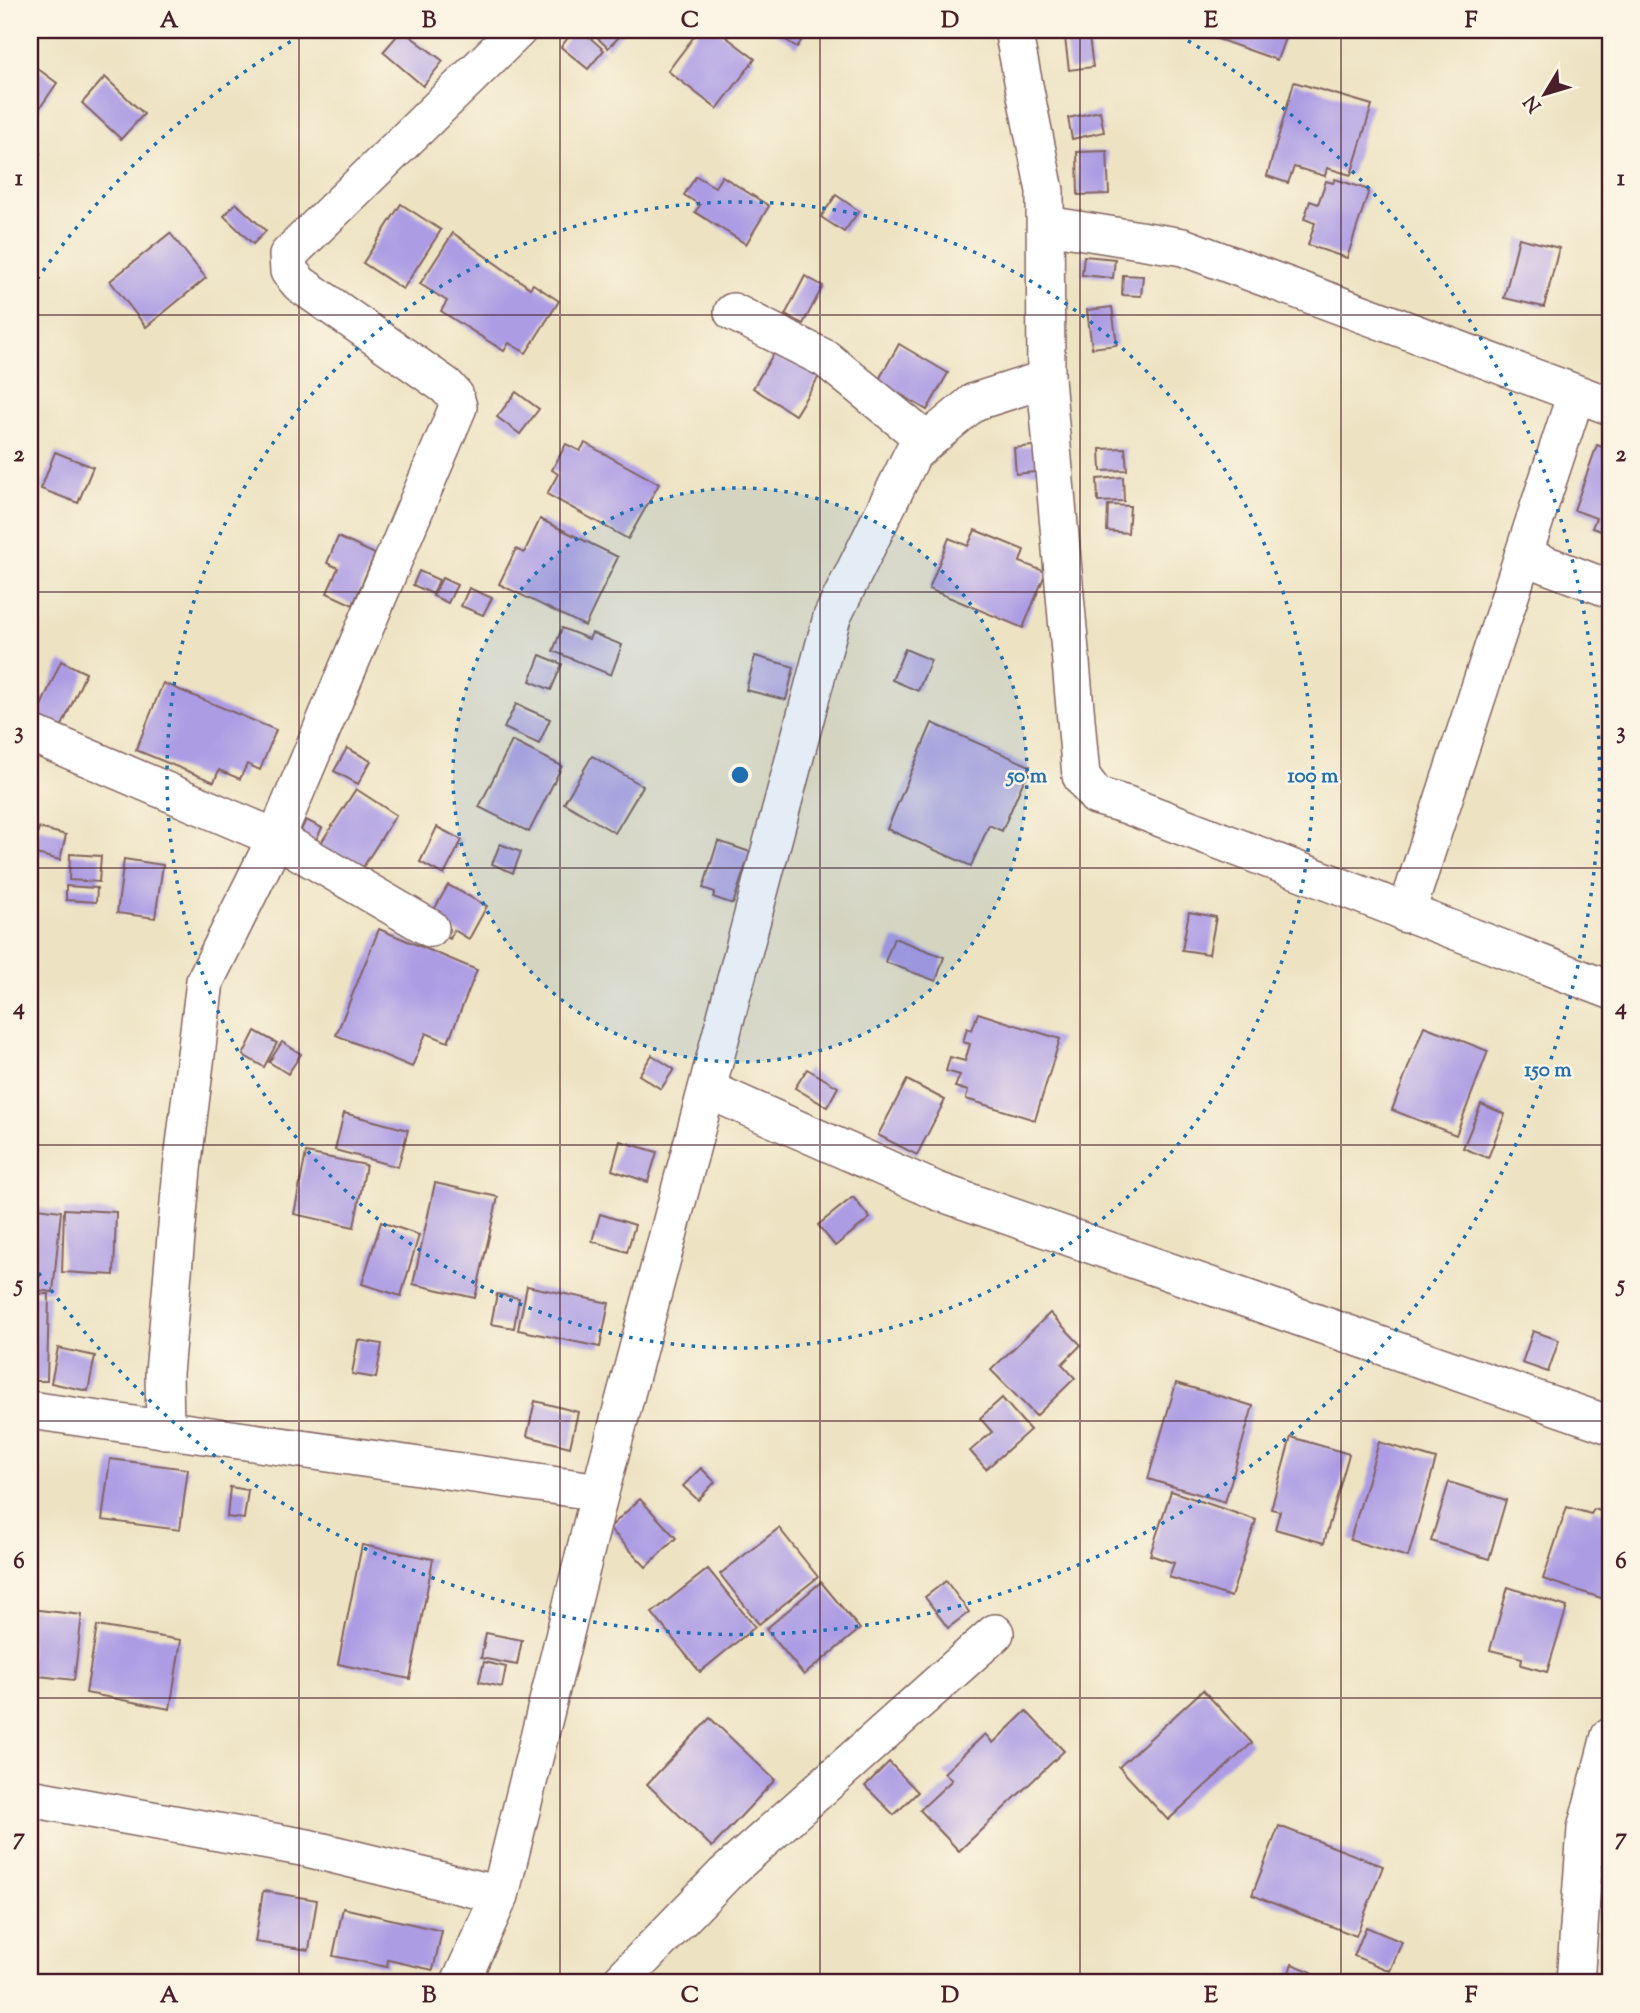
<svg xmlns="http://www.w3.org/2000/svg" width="1640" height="2013" font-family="'Sorts Mill Goudy',serif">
	<rect width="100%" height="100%" fill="#fcf5e5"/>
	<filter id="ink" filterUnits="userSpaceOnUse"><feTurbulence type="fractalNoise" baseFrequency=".0143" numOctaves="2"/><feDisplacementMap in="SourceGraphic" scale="14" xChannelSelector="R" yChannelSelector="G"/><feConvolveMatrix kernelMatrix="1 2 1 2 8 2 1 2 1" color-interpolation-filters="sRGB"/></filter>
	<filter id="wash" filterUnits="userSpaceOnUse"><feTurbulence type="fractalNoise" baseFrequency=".00686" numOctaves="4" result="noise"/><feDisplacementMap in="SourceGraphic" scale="28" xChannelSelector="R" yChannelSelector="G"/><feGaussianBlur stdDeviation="1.57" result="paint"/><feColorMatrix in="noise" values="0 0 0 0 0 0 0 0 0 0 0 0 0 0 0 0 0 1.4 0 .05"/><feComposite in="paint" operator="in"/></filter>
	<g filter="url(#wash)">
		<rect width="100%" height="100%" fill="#ede3c3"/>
		<g id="blocks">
			<g fill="#ac9ce4">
				<polygon points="402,30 443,61 423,86 383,52"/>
				<polygon points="574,30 581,30 604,50 588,69 561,47"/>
				<polygon points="589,30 626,30 608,48"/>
				<polygon points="699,30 717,30 755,59 717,109 668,71"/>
				<polygon points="770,30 806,30 808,31 797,47"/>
				<polygon points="1064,30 1088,30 1093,67 1069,70"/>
				<polygon points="1192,30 1288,30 1277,60"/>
				<polygon points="30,63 57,83 30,122"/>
				<polygon points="105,77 144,114 121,139 82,103"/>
				<polygon points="1294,82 1372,105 1351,175 1327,168 1325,176 1294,167 1288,183 1267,176"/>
				<polygon points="1100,111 1104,132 1072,139 1068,118"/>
				<polygon points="30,147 40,153 30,169"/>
				<polygon points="1107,151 1109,194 1078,195 1077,152"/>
				<polygon points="696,176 715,187 722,176 769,206 746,244 695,212 700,205 684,195"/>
				<polygon points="1335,179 1369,190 1347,258 1308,245 1315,223 1304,219 1310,201 1318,204 1326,181 1333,183"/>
				<polygon points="836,195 859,211 844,232 821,217"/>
				<polygon points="236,203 266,231 253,244 224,216"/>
				<polygon points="401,204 441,230 403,289 363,263"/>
				<polygon points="170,233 206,278 146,327 110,281"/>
				<polygon points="453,233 530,288 533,284 559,301 526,353 509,343 504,351 441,311 447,301 420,284"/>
				<polygon points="1519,238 1559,248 1544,307 1504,298"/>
				<polygon points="1084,256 1115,259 1113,278 1082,275"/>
				<polygon points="1610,256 1610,280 1603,277"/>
				<polygon points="1123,275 1143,276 1141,296 1122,295"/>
				<polygon points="805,276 823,286 803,324 785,315"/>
				<polygon points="1112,307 1117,345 1092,348 1087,310"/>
				<polygon points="780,343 823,370 795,415 753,388"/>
				<polygon points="899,344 948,373 927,410 878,381"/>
				<polygon points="516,392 539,409 520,434 497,417"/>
				<polygon points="585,443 659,484 628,539 547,494 558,474 552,470 566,444 580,451"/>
				<polygon points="1041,445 1044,471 1016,474 1014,448"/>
				<polygon points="1597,445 1610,450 1610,534 1592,528 1596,518 1574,510"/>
				<polygon points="1125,448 1127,470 1101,471 1100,449"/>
				<polygon points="55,452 93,467 78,503 41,489"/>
				<polygon points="1123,477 1124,501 1098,502 1097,479"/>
				<polygon points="1108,505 1130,506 1128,533 1107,531"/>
				<polygon points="540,519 618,557 585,626 499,584 516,549 524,553"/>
				<polygon points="975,530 1024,550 1020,562 1046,572 1023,628 929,589 949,538 968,546"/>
				<polygon points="338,537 375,554 353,605 327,593 338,568 327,563"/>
				<polygon points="419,571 439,580 433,594 413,585"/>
				<polygon points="442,578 457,585 448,603 433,596"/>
				<polygon points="469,588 492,598 483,615 461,606"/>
				<polygon points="562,628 589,639 592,633 622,645 611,675 553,651"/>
				<polygon points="905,649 931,660 918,691 892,680"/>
				<polygon points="540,655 562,664 551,690 530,681"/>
				<polygon points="755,656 794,667 786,700 746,690"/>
				<polygon points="61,661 86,673 61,728 36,717"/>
				<polygon points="163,683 276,730 260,770 247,764 240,779 219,770 214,782 136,750"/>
				<polygon points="516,704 550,719 539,744 504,728"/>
				<polygon points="932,723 1030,766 1002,831 989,825 971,866 887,829"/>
				<polygon points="512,741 562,766 529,832 479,807"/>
				<polygon points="347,748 371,761 358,784 334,771"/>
				<polygon points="592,756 643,786 615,833 564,803"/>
				<polygon points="356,789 396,815 358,875 317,849"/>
				<polygon points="306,820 322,828 312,848 296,840"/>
				<polygon points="437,827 462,840 444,875 420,862"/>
				<polygon points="39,828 66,835 60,860 32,853"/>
				<polygon points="718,841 750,852 733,904 713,897 715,892 703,888"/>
				<polygon points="500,844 521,852 513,873 492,864"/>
				<polygon points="70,854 101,856 99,882 69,880"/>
				<polygon points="124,859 163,865 155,918 117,913"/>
				<polygon points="448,885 487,906 469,939 454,930 450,939 433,931 430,917"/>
				<polygon points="66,886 97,888 96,902 66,900"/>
				<polygon points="1189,912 1216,917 1209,954 1182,950"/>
				<polygon points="379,929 477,970 448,1042 426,1033 412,1067 336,1035"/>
				<polygon points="894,938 944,957 936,981 885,962"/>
				<polygon points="978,1013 1060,1039 1035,1120 966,1099 968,1091 955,1087 960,1075 946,1071 950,1057 965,1061 970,1044 963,1042 967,1028 972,1030"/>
				<polygon points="1424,1026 1488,1051 1456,1135 1392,1110"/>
				<polygon points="255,1031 277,1043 264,1067 243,1055"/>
				<polygon points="282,1042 301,1054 288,1074 269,1062"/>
				<polygon points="652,1055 674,1069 661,1089 639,1075"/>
				<polygon points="807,1069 838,1087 827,1107 795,1088"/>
				<polygon points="907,1080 945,1100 917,1155 878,1135"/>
				<polygon points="1481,1104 1505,1114 1488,1158 1463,1148"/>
				<polygon points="344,1113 408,1130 398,1167 335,1150"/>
				<polygon points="620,1141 657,1152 648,1182 612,1170"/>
				<polygon points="306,1153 366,1165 354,1227 294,1214"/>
				<polygon points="435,1183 498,1197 475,1298 413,1284"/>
				<polygon points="853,1197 870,1218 835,1246 818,1225"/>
				<polygon points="30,1207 61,1211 53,1292 30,1289"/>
				<polygon points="64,1209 116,1212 114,1275 62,1272"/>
				<polygon points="600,1214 635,1225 627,1252 592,1241"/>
				<polygon points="381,1222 419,1235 401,1296 362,1284"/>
				<polygon points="527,1286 609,1303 600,1347 518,1330"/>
				<polygon points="30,1294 49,1294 47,1381 30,1381"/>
				<polygon points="497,1294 519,1298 514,1328 491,1324"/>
				<polygon points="1050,1313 1081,1345 1062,1364 1075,1378 1036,1416 991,1370"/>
				<polygon points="1533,1331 1559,1340 1548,1372 1522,1363"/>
				<polygon points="358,1340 382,1344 376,1378 352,1374"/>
				<polygon points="58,1348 95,1356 88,1391 51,1383"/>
				<polygon points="1176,1383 1253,1406 1225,1502 1148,1479"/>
				<polygon points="1002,1398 1030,1430 986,1469 970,1451 992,1432 980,1418"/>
				<polygon points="535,1401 578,1412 570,1447 527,1436"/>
				<polygon points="1291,1437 1349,1454 1324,1543 1275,1529 1280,1511 1271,1509"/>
				<polygon points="1379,1442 1436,1459 1408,1557 1350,1540"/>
				<polygon points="110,1459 188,1469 180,1530 102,1520"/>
				<polygon points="701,1468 715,1482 698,1500 683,1486"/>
				<polygon points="1449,1482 1506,1500 1489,1559 1431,1541"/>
				<polygon points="230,1487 248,1490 244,1519 227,1517"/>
				<polygon points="1171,1491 1256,1520 1231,1597 1169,1577 1174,1563 1150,1555"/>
				<polygon points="640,1499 676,1538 646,1567 609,1528"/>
				<polygon points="1567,1507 1591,1514 1594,1509 1610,1514 1610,1580 1604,1599 1543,1579"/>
				<polygon points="779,1528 818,1577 759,1624 720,1574"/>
				<polygon points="362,1545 433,1559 410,1679 338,1664"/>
				<polygon points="708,1569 755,1627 700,1672 652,1613"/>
				<polygon points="946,1581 969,1612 948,1628 925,1597"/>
				<polygon points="821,1582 860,1629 804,1675 766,1629"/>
				<polygon points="1508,1587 1567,1607 1547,1672 1521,1665 1522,1658 1490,1650"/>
				<polygon points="30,1609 82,1615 74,1680 30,1675"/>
				<polygon points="97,1626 181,1640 170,1709 86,1693"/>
				<polygon points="486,1633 522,1640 517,1665 481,1658"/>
				<polygon points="484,1662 506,1667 502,1687 479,1682"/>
				<polygon points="1203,1690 1252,1743 1168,1820 1119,1767"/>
				<polygon points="1026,1711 1064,1751 959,1851 920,1810 952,1780 944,1773 985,1734 993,1743"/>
				<polygon points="710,1718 775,1780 712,1847 647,1784"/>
				<polygon points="889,1762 918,1792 894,1815 865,1786"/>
				<polygon points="1279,1826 1383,1866 1356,1936 1252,1895"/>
				<polygon points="263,1891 317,1900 309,1950 255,1942"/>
				<polygon points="343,1908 442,1931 433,1970 388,1960 387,1967 333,1956"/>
				<polygon points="1366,1927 1402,1942 1390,1971 1354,1956"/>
				<polygon points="1292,1964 1312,1972 1308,1983 1285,1983"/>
			</g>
		</g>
	</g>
	<g filter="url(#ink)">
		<use href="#blocks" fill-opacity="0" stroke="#836460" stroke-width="2"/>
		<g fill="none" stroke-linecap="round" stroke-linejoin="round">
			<defs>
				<g id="minor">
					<polyline points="1013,30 1045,191 1046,379 1081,776 1096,796 1127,805 1610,990"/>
					<polyline points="1047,225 1183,247 1610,406"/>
					<polyline points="733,312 826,359 927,441"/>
					<polyline points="1523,556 1610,589"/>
					<polyline points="30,733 276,838 430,928"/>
					<polyline points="1406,914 1576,394"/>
					<polyline points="709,1090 937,1191 1610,1425"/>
					<polyline points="30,1410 600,1492"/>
					<polyline points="165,1430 164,1373 182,1169 205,981 276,838 458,407 455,396 446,386 300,284 289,271 288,255 518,30"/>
					<polyline points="30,1798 307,1848 500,1895"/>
					<polyline points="460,1983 500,1895 600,1492 832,617 913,453 974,402 1046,379"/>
					<polyline points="619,1983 725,1874 995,1633"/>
					<polyline points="1575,1983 1586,1829 1610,1736"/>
				</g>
			</defs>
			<use href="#minor" stroke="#836460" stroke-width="40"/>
			<use href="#minor" stroke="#fff" stroke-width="37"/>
		</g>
	</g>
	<path fill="none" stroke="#4a1f2b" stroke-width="2" stroke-opacity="0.55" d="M299 30V1983M560 30V1983M820 30V1983M1080 30V1983M1341 30V1983M30 315H1610M30 592H1610M30 868H1610M30 1145H1610M30 1421H1610M30 1698H1610"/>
	<circle cx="740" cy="775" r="287" fill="#1f6fb2" fill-opacity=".12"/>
	<g fill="none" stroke="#1f6fb2" stroke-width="3.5" stroke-dasharray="3.5 7">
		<circle cx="740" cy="775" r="287"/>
		<circle cx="740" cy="775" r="573"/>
		<path d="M31 288A860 860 0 0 1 310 30M1170 30A860 860 0 1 1 31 1262"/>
	</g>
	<circle cx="740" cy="775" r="10" fill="#1f6fb2" stroke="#fcf5e5" stroke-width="3.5"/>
	<g font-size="21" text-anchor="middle" font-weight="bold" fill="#1f6fb2" stroke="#fcf5e5" stroke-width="5" stroke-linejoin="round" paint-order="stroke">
		<text x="1027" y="782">50 m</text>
		<text x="1313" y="782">100 m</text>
		<text x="1548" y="1076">150 m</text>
	</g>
	<rect width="1640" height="2013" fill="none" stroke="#fcf5e5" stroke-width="77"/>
	<g transform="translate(1545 94) rotate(232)" stroke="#fcf5e5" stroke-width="5" paint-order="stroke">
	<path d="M0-5L12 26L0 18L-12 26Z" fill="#4a1f2b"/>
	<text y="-10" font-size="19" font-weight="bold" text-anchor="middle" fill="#4a1f2b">N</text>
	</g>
	<rect x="38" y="38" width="1564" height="1936" fill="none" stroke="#4a1f2b" stroke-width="2.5"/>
	<g font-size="23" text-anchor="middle" font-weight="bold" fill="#4a1f2b">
		<text x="169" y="27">A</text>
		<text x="429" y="27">B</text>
		<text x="690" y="27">C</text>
		<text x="950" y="27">D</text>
		<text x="1211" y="27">E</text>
		<text x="1471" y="27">F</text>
		<text x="19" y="185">1</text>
		<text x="1621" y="185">1</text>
		<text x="19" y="461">2</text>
		<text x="1621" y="461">2</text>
		<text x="19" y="738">3</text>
		<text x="1621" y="738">3</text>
		<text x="19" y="1014">4</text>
		<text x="1621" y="1014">4</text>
		<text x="19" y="1291">5</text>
		<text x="1621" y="1291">5</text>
		<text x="19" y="1568">6</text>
		<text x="1621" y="1568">6</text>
		<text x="19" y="1844">7</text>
		<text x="1621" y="1844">7</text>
		<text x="169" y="2002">A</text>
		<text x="429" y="2002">B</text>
		<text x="690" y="2002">C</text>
		<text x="950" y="2002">D</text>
		<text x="1211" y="2002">E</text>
		<text x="1471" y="2002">F</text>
	</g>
</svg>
